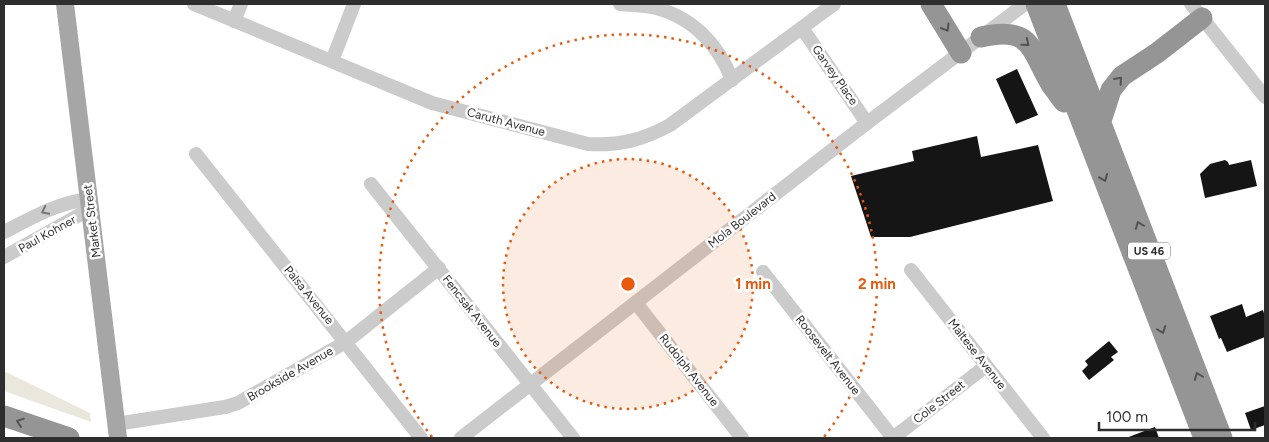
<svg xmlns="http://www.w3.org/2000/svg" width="1269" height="442" font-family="Figtree,sans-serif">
	<rect width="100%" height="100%" fill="#fff"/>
	<polygon fill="#eae7dc" points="4,371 90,413 91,422 4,391"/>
	<g fill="#151515">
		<polygon points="1017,69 1038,115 1016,124 996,79"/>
		<polygon points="977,136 981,157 1038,145 1053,201 910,237 871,237 851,176 914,161 912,151"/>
		<polygon points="1225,160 1228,162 1229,165 1251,160 1257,186 1205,198 1200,174 1210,164"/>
		<polygon points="1242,304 1246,317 1263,310 1265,317 1265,337 1227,352 1221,338 1219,339 1210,316"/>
		<polygon points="1109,341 1118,352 1111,357 1114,360 1089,380 1082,371 1088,365 1085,361"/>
		<polygon points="1265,406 1265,425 1251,430 1245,413"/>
		<polygon points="1155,427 1159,438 1126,438"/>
	</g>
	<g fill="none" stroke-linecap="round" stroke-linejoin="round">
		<g stroke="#cbcbcb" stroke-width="14">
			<path d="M194 4 432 103 588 144C618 146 643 140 670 125L834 4"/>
			<path d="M620 4C630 5 641 5 651 7 690 15 718 43 732 80"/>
			<polyline points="1191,4 1265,97"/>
			<polyline points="234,21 241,4"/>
			<polyline points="802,28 867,123"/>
			<polyline points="332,61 354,4"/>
			<polyline points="196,154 421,438"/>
			<polyline points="371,184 573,438"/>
			<path d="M4 232C33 217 57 203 89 199"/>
			<polyline points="4,257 90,209"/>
			<polyline points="911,270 1043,438"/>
			<polyline points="763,272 893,438"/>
			<polyline points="636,303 742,438"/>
			<polyline points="116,424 225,407 238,403 346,342 439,268"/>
			<polyline points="461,438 867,123 1025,4"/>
			<polyline points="893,438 986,366"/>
		</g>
		<polyline stroke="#a6a6a6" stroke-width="18" points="65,4 118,438"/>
		<g stroke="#959595" stroke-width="21">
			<polyline points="931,4 961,53"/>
			<polyline points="1036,4 1204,438"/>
			<polyline points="1055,4 1222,438"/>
			<path d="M981 37C1033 25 1030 50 1052 86 1056 91 1060 97 1064 102"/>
			<polyline points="1100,124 1111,90 1122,76 1157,53 1202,18"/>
			<polyline points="4,416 69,438"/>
		</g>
	</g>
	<defs><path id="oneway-chevron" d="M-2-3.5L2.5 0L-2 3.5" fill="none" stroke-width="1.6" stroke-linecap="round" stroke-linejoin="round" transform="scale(1.25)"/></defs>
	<g stroke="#525252">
		<use href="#oneway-chevron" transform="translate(946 28) rotate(59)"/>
		<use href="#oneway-chevron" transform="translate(1026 43) rotate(39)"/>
		<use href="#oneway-chevron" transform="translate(1119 80) rotate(-48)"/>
		<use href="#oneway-chevron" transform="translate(1104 178) rotate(68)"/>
		<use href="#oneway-chevron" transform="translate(1139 225) rotate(-111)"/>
		<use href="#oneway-chevron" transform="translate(1162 330) rotate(69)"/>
		<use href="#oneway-chevron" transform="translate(1198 376) rotate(-111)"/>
		<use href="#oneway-chevron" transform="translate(20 422) rotate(-161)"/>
	</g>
	<use stroke="#757575" href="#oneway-chevron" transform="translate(45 211) rotate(153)"/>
	<circle cx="628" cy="284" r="125" fill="#e8590c" fill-opacity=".12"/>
	<g fill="none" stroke="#e8590c" stroke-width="2.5" stroke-dasharray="2.5 5">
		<circle cx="628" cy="284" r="125"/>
		<path d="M432 437A249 249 0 1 1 824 437"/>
	</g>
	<g text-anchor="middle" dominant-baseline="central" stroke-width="5" stroke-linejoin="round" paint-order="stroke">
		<rect fill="#fff" stroke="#6d6d6d" stroke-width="1" x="1128" y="242.5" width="42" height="17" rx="4"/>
		<g font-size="11" font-weight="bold" fill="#2e2e2e">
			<text x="1149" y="251">US 46</text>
		</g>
		<g font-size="12" fill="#2e2e2e" stroke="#fff">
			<text transform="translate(835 75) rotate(55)">Garvey Place</text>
			<text transform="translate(506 122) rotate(15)">Caruth Avenue</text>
			<text transform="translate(742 220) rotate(-38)">Mola Boulevard</text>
			<text transform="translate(92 221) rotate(-97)">Market Street</text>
			<text transform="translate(47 234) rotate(-29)">Paul Kohner</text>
			<text transform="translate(309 295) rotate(51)">Palsa Avenue</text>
			<text transform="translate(472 311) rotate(52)">Fencsak Avenue</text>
			<text transform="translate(977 354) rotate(52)">Maltese Avenue</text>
			<text transform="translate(828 355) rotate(52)">Roosevelt Avenue</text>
			<text transform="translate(689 370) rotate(52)">Rudolph Avenue</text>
			<text transform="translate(290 374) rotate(-30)">Brookside Avenue</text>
			<text transform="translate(939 402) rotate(-38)">Cole Street</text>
		</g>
	</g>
	<circle cx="628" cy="284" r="8" fill="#e8590c" stroke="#fff" stroke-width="2.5"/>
	<g font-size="15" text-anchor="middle" font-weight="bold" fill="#e8590c" stroke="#fff" stroke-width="5" stroke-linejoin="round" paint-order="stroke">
		<text x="753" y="289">1 min</text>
		<text x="877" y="289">2 min</text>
	</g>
	<rect width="1269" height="442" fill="none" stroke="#2e2e2e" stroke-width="10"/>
	<path d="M1099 422v8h156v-8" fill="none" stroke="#2e2e2e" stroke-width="2.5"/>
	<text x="1106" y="422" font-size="15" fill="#2e2e2e" stroke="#ffffff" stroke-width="4" paint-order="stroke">100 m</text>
</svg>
